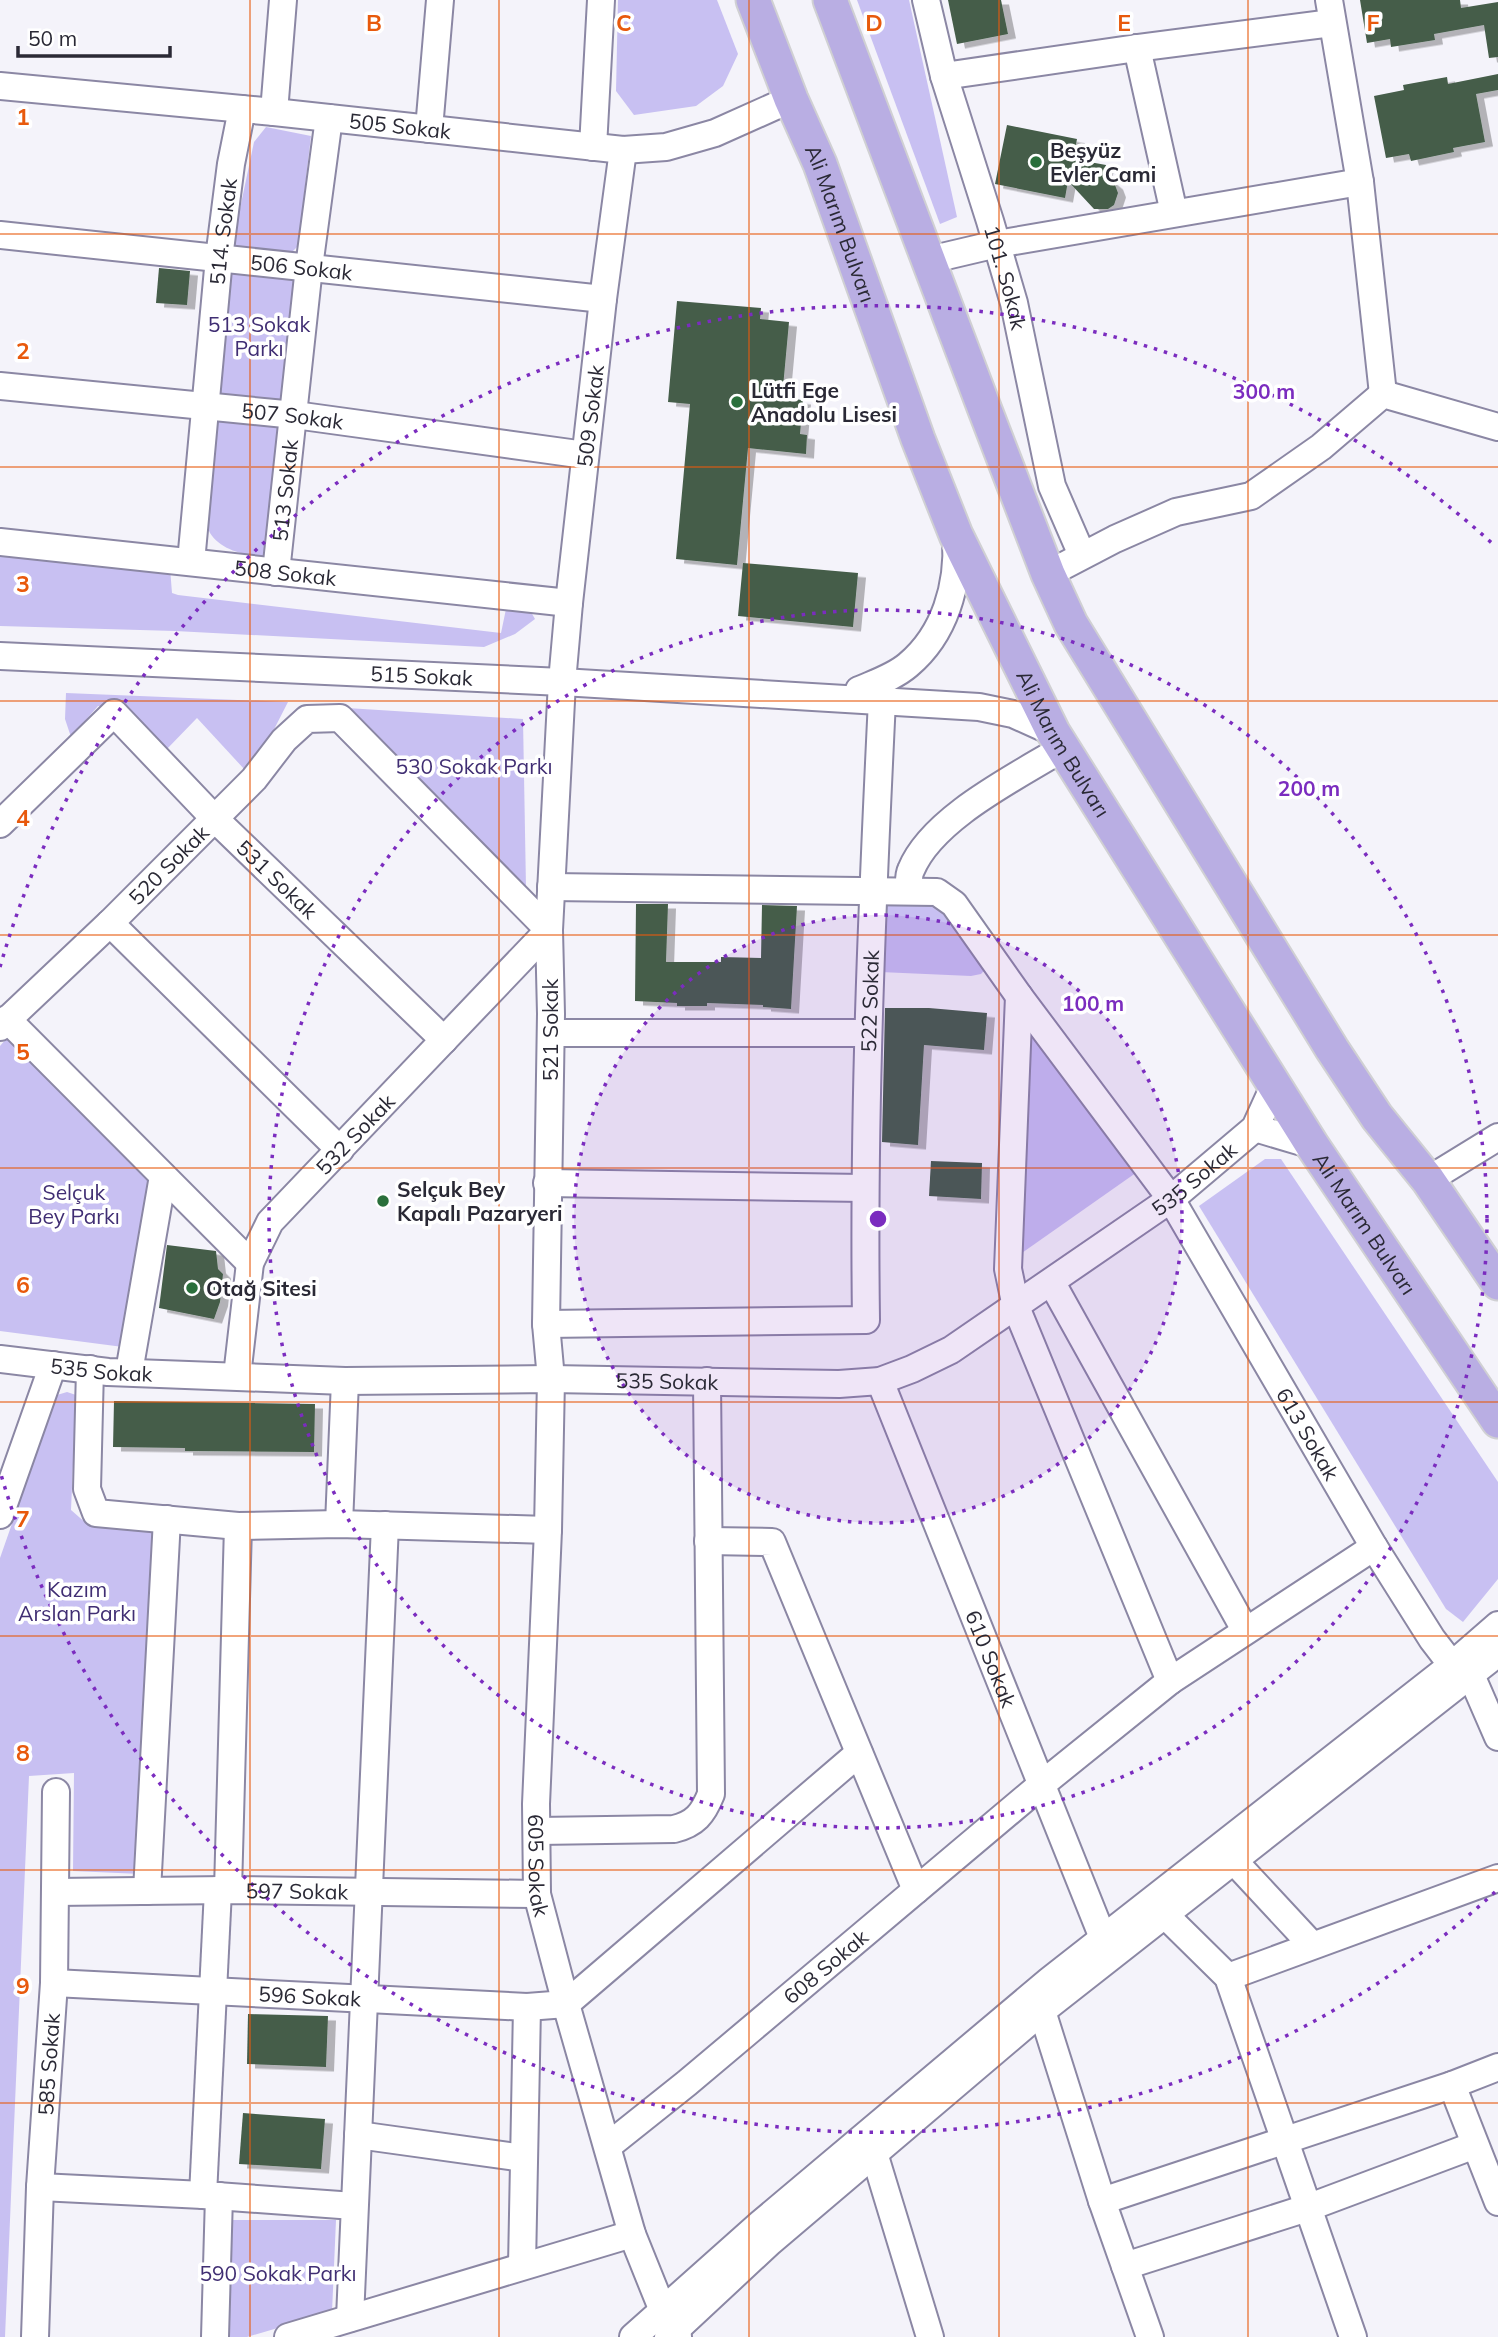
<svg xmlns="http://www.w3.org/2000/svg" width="1498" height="2337" font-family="Mulish,sans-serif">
	<defs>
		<filter id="shadow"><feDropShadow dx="8" dy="4.5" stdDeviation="0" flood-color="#0004"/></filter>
	</defs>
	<rect width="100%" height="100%" fill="#f4f3fa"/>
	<g fill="#c8c0f2">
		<polygon points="618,0 717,0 738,54 723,86 696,106 634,115 616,91"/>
		<polygon points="857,0 909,0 957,217 940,224"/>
		<polygon points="266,127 311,136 298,246 290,254 237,249 233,242 254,142"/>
		<polygon points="231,270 302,278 287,402 217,394"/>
		<path d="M217 418 284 425 269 556C249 557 221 551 210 533 201 515 214 441 217 418Z"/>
		<polygon points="0,551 170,568 172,593 178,595 501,633 506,609 531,612 535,619 515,634 484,647 175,631 0,626"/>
		<polygon points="66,693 288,702 266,745 245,770 197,718 165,751 127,709 98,706 71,737 65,719"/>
		<polygon points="347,708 523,719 526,888"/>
		<polygon points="884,894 937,897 990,964 981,974 971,976 880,972"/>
		<polygon points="1030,1029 1140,1170 1019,1255"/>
		<polygon points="7,1038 153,1177 123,1347 0,1331 0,1046"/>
		<polygon points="1265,1159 1281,1159 1498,1482 1498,1579 1463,1622 1446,1609 1199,1206"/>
		<polygon points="67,1392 76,1395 71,1510 87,1524 158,1532 141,1874 73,1871 74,1773 29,1776 5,2337 0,2337 0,1558 57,1395"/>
		<polygon points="227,2220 336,2220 332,2312 247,2337 223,2337"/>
	</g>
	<g fill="#455d49" filter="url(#shadow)">
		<polygon points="948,0 1001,0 1008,34 957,44"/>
		<polygon points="1360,0 1460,0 1461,8 1498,2 1498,57 1489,58 1484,25 1434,34 1435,40 1391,47 1390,39 1367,43"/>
		<polygon points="1498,74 1498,90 1476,94 1485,142 1453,148 1454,152 1411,161 1409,154 1386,158 1374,96 1404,90 1403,85 1447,77 1448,84"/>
		<polygon points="1007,125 1077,139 1073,159 1106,165 1104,176 1115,185 1118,193 1114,205 1108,209 1094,209 1068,181 1065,198 995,184"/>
		<polygon points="159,268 190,271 187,305 156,303"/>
		<polygon points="677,301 761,308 760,319 789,322 782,398 803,400 800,434 807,435 806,454 748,448 737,565 676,559 690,404 668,402"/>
		<polygon points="743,563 858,573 853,627 738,616"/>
		<polygon points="636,904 668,904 666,962 721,962 721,957 761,958 762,905 797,906 791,1009 763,1007 763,1005 707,1003 707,1006 677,1006 677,1003 635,1001"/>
		<polygon points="885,1008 929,1008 987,1013 984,1050 924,1045 918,1145 882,1142"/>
		<polygon points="931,1161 982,1163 981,1199 929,1196"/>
		<polygon points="167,1245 216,1251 218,1269 223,1274 220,1302 214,1319 159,1308"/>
		<polygon points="114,1401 315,1404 314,1452 185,1451 185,1448 113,1447"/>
		<polygon points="248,2014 328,2016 326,2067 247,2064"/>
		<polygon points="243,2113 325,2119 321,2169 239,2164"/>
	</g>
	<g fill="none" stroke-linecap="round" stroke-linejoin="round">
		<defs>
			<g id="minor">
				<path id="s1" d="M926 0 944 76 990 221 1014 303 1052 486 1082 555"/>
				<polyline points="1329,0 1360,182 1383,394"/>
				<polyline points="1137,48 1174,213"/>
				<polyline points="944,76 1137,48 1332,23"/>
				<path id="s2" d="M0 86 274 112 623 150 666 147 715 133 791 99"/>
				<polyline points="274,112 283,0"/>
				<polyline points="429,129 440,0"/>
				<polyline points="593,147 601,0"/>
				<path id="s3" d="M623 150 603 299 569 603 562 682 549 930 551 1014 546 1324 551 1379 548 1530 536 1804 537 1894 566 2004 632 2234 663 2311 678 2337"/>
				<path id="s4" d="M0 235 603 299"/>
				<polyline points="929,260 997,244 1360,182"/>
				<path id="s5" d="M0 386 295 415 585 455"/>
				<path id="s6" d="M0 542 569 603"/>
				<path id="s7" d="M191 562 219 258 231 164 242 109"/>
				<path id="s8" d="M276 572 309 267 329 118"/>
				<polyline points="1048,574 1115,539 1176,512 1251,496 1321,447 1383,394 1498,427"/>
				<path id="s9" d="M0 656 562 682 979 707 1013 714 1053 732"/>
				<path d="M859 690C875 683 894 677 908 665 945 634 959 585 956 538"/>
				<path id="s10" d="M0 824 114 713 214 818 444 1040"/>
				<path id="s11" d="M551 887 937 892 954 904 1019 996 1171 1199 1374 1547 1432 1639 1452 1665"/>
				<path d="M909 891C909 885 908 876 911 870 932 818 1016 777 1063 748"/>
				<polyline points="110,923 340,1150"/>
				<polyline points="1019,996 1008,1269 1016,1307 1170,1681"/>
				<polyline points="7,1019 250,1263"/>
				<path id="s12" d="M0 1027 110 923 254 779 284 740 307 719 340 718 549 930 270 1222 250 1263 237 1376"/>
				<polyline points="551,1033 868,1033"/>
				<polyline points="1255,1128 1312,1145"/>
				<polyline points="1428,1180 1498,1137"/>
				<polyline points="547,1183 864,1188"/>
				<polyline points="1052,1283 1245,1630"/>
				<path id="s13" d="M546 1324 866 1320C863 1113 872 907 882 700L875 684"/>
				<path id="s14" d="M0 1359 108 1372 345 1381 551 1379 839 1384 880 1381 912 1369 951 1350 1171 1199 1255 1128 1275 1084"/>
				<polyline points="90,1369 87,1489 96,1513 238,1526 339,1524 548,1530"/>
				<polyline points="129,1372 163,1176"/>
				<path id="s15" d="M880 1381 1103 1938"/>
				<polyline points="0,1515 53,1365"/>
				<polyline points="339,1524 345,1381"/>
				<polyline points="708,1541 772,1542 916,1890"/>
				<polyline points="1471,1675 1498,1737"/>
				<path d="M538 1831 674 1829C695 1824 703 1814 711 1794L707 1381"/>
				<polyline points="1233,1860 1312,1945"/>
				<polyline points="228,1890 238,1526"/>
				<polyline points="147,1891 167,1519"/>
				<path id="s16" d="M55 1892 228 1890 537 1894"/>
				<polyline points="1164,1914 1228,1977 1353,2337"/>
				<polyline points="1228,1977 1498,1878"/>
				<path id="s17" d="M54 1983 527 2007 566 2004 859 1753"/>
				<polyline points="1042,2011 1102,2201 1150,2337"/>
				<polyline points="1452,2085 1498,2202"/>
				<polyline points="358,2135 524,2158"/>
				<path id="s18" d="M608 2146 687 2083 1041 1785 1170 1681 1374 1547"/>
				<polyline points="874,2153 930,2337"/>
				<polyline points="40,2187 203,2195 354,2206"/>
				<polyline points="203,2195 218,1890"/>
				<polyline points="1102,2201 1452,2085 1498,2067"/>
				<polyline points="522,2266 527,2007"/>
				<polyline points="1125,2266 1307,2208 1475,2145"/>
				<polyline points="350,2318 385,1525"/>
				<path id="s19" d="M35 2337 40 2187 54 1983 56 1792"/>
				<polyline points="215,2337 219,2196"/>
				<polyline points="288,2337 632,2234"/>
				<polyline points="633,2337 760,2224 1050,1980 1452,1665 1498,1625"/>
				<polyline points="668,2337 770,2242 1042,2011 1498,1653"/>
			</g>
			<g id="major">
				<path id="s20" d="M753 0 791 99 820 164 918 439 956 535 1053 732 1312 1145 1498 1421"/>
				<polyline points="830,0 985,410 1048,574 1071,624 1332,1049 1377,1117 1428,1180 1498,1283"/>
			</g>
		</defs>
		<use href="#minor" stroke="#8b87a4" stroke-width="30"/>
		<use href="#major" stroke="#d0d0d3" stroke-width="37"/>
		<use href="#minor" stroke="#fff" stroke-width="26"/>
		<use href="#major" stroke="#b9aee3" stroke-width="33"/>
	</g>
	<path fill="none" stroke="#e8590c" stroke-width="2" stroke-opacity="0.55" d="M250 0V2337M499 0V2337M749 0V2337M999 0V2337M1248 0V2337M0 234H1498M0 467H1498M0 701H1498M0 935H1498M0 1168H1498M0 1402H1498M0 1636H1498M0 1870H1498M0 2103H1498"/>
	<circle cx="878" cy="1219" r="304" fill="#7b2cbf" fill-opacity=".12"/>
	<g fill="none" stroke="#7b2cbf" stroke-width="3.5" stroke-dasharray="3.5 7">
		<circle cx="878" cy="1219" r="304"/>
		<circle cx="878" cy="1219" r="609"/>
		<path d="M1495 1892A913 913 0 0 1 0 1471M0 967A913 913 0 0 1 1495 546"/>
	</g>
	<g fill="#2a6f3b" stroke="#fff" stroke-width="2.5">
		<circle cx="1036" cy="162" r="7"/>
		<circle cx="737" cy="402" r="7"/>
		<circle cx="383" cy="1201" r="7"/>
		<circle cx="192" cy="1288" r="7"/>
	</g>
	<g text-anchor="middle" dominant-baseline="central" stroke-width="7" stroke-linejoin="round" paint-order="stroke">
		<g font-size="21" fill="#2a2935" stroke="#fff">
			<text stroke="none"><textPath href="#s2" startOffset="402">505 Sokak</textPath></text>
			<text stroke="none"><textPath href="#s20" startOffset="240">Ali Marım Bulvarı</textPath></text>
			<text stroke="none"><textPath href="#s7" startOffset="332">514. Sokak</textPath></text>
			<text stroke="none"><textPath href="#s4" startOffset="303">506 Sokak</textPath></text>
			<text stroke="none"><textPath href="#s1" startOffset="289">101. Sokak</textPath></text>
			<text stroke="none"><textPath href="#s5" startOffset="294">507 Sokak</textPath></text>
			<text transform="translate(590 416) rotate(-83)">509 Sokak</text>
			<text stroke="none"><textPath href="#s8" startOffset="82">513 Sokak</textPath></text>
			<text stroke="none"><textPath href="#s6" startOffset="287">508 Sokak</textPath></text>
			<text stroke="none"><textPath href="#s9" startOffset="422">515 Sokak</textPath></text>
			<text stroke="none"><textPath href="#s20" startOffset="807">Ali Marım Bulvarı</textPath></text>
			<text stroke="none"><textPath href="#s12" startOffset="234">520 Sokak</textPath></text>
			<text stroke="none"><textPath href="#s10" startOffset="392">531 Sokak</textPath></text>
			<text stroke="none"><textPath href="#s13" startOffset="639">522 Sokak</textPath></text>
			<text transform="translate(550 1030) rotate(-90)">521 Sokak</text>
			<text transform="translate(355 1134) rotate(-46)">532 Sokak</text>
			<text stroke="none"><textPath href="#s14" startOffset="1256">535 Sokak</textPath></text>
			<text stroke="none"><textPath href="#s20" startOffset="1374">Ali Marım Bulvarı</textPath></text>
			<text stroke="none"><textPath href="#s14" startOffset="102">535 Sokak</textPath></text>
			<text stroke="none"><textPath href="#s14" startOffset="668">535 Sokak</textPath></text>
			<text stroke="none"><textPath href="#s11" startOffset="1045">613 Sokak</textPath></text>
			<text stroke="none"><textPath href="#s15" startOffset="299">610 Sokak</textPath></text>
			<text stroke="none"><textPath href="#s3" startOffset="1720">605 Sokak</textPath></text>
			<text stroke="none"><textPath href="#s16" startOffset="242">597 Sokak</textPath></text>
			<text stroke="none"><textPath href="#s18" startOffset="282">608 Sokak</textPath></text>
			<text stroke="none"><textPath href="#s17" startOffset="256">596 Sokak</textPath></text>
			<text stroke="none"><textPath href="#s19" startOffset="273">585 Sokak</textPath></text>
		</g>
		<g font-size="21" font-weight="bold" fill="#2a2935" stroke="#fff" text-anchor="start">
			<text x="1050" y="150">Beşyüz<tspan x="1050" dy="24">Evler Cami</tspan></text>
			<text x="751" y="390">Lütfi Ege<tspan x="751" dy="24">Anadolu Lisesi</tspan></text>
			<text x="397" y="1189">Selçuk Bey<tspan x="397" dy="24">Kapalı Pazaryeri</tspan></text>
			<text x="206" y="1288">Otağ Sitesi</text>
		</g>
		<g font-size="21" fill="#402e73" stroke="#fff">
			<text x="259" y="324">513 Sokak<tspan x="259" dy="24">Parkı</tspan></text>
			<text x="474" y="766">530 Sokak Parkı</text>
			<text x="74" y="1192">Selçuk<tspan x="74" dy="24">Bey Parkı</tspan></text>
			<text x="77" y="1589">Kazım<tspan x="77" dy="24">Arslan Parkı</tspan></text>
			<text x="278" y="2273">590 Sokak Parkı</text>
		</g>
	</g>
	<g font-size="23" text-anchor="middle" font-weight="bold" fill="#e8590c" stroke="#fff" stroke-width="7" stroke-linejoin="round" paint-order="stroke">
		<text x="374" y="31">B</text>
		<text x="624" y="31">C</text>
		<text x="874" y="31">D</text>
		<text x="1124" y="31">E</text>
		<text x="1373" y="31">F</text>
		<text x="23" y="125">1</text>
		<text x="23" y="359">2</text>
		<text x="23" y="592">3</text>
		<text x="23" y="826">4</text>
		<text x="23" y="1060">5</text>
		<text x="23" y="1293">6</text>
		<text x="23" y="1527">7</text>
		<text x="23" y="1761">8</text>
		<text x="23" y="1994">9</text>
	</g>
	<circle cx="878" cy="1219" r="10" fill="#7b2cbf" stroke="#fff" stroke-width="3.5"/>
	<g font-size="21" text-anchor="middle" font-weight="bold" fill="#7b2cbf" stroke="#fff" stroke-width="7" stroke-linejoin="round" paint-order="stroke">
		<text x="1264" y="399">300 m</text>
		<text x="1309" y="796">200 m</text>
		<text x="1093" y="1011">100 m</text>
	</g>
	<path d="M18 46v10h152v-10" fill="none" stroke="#2a2935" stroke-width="3.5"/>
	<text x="28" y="46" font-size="21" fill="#2a2935" stroke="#ffffff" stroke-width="5" paint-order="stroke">50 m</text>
</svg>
